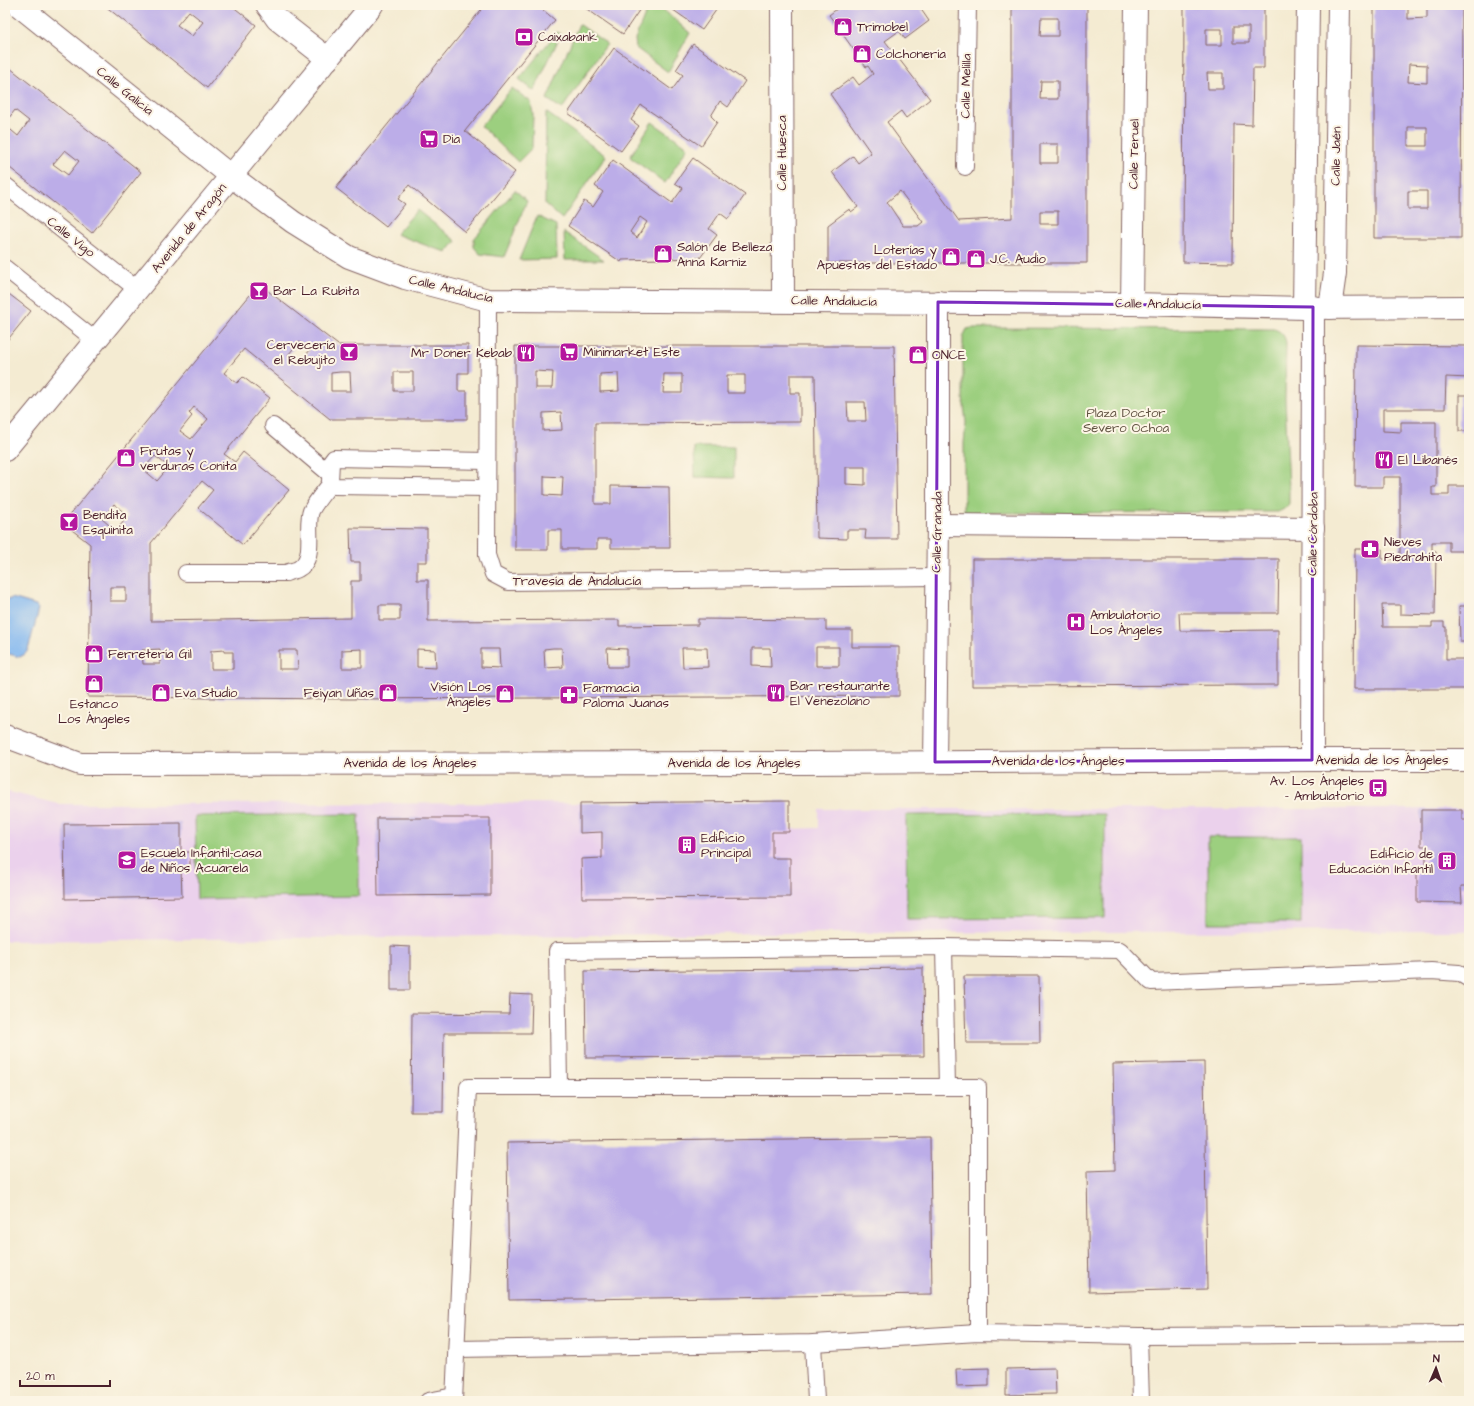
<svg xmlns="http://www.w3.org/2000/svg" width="1474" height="1406" font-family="'Architects Daughter',sans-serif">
	<rect width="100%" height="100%" fill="#fcf5e5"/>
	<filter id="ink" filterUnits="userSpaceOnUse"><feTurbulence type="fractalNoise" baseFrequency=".025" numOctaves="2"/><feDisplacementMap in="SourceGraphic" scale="8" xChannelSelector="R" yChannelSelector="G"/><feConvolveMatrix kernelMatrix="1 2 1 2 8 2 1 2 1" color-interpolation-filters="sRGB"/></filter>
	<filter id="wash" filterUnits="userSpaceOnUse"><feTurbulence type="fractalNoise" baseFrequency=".012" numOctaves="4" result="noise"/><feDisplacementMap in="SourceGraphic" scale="16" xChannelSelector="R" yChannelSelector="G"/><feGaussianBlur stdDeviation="0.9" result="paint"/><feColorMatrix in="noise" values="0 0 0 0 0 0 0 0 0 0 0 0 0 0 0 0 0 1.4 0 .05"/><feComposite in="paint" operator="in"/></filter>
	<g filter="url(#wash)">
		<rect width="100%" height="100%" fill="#f4ebd2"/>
		<polygon fill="#ebd1ec" points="5,791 58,804 682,803 789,801 790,829 819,828 819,809 1469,809 1469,931 774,933 5,941"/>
		<g fill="#9ccf7f" stroke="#737755">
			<polygon points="649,5 658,5 690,33 668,72 636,48 635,39"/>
			<polygon points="579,24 607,44 562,109 547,99"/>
			<polygon points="557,32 561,34 534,91 519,79"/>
			<polygon points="512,88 531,102 533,115 532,148 518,162 481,126"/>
			<polygon points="546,112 606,156 562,219 545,204"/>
			<polygon points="652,122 688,147 665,183 630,157"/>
			<polygon points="515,190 527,201 504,257 480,254 474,247 474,239"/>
			<polygon points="417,210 456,241 447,252 433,248 396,234"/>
			<polygon points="537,216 556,225 557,259 519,260"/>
			<polygon points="564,232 604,260 565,260"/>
			<path d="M972 328 1274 329C1281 331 1285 336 1286 343L1285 398 1289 489V504L1284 509 1278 512 964 513V443L966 423 963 397V337L967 329Z"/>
			<polygon points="694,447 734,447 734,478 695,477"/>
			<polygon points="359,814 359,896 197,899 195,816"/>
			<polygon points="1105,814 1105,918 907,919 906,815"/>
			<rect x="1208" y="837" width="93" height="86"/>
		</g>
		<polygon fill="#82b7f0" stroke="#666b8e" points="12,598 36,605 39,609 28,650 25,654 20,657 5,653 5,601"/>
		<g id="blocks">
			<g fill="#bcade8" fill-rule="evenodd">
				<path d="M104 5H231L256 25 207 88ZM189 11 203 22 192 36 177 25Z"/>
				<polygon points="485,5 537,5 555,20 465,131 515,172 465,232 409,185 398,199 405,204 386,227 336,188"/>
				<polygon points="581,5 634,5 640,9 623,34"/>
				<polygon points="666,5 718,5 719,6 702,30"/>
				<path d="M842 5H918L929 21 905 39 899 31 885 41 930 99 906 118 901 111 887 122 959 221 1012 218V5H1087V263H828V225L848 210 850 209 851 212 858 207 832 172 853 156 858 163 871 153 830 94 853 77 859 85 873 74 868 66 866 67 829 15ZM1041 18H1058V36H1040ZM1041 81H1058V99H1040ZM1040 144H1058V163H1040ZM900 191 923 222 918 226H903L887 202ZM1040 211H1058V224H1040Z"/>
				<path d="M1184 5H1264V68H1253L1252 125 1234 124 1233 263 1183 262ZM1233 27H1249V43H1233ZM1206 29H1222V45H1206ZM1207 73H1223V89H1208Z"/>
				<path d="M1374 5H1408V19L1427 18V5H1462L1461 238H1374ZM1409 64 1427 65V83L1408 82ZM1408 127H1427V146H1408ZM1408 191H1427V209H1408Z"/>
				<polygon points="693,44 745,81 728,107 720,101 711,116 717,122 701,146 641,105 631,120 639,126 621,151 568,113 614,48 672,90 683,75 676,70"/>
				<path d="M5 64 141 172 92 233 5 164V125L18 136 29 121 15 110 5 123ZM65 150 79 161 68 175 53 164Z"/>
				<path d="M693 158 745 195 728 219 720 213 709 229 717 235 700 258 622 260 621 262 568 226 584 201 593 207 603 192 595 186 613 160 672 203 683 188 675 183ZM640 217 647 222 637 238 630 232Z"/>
				<path d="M259 284 338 345H468V373H458V391H467V419H330L244 349 224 373 237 383 243 377 270 398 224 454 235 462 243 452 289 490 243 545 198 508 213 490 202 481 151 543V621L351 618V581H360V562H351L350 528 427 529V562H417V580H428V621L619 620V626L698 625V619L826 620V630H852V647H899V696L351 699 88 697 90 544 63 523ZM299 342 310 350 299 364 288 355ZM340 372H350L351 391H331V373ZM394 372H413V391H394ZM194 407 208 419 191 439 180 431 192 416 189 413ZM155 456 169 467 157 481 143 469ZM114 504 128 516 116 531 102 519ZM110 587H126V601H110ZM379 605H400V620H379ZM816 647H839V666H816ZM553 648H562L563 667 545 668 544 649ZM607 648 627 649V667H608ZM682 648H707L708 667 683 668ZM752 648H770L771 667 752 666ZM160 649V664H143L142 650ZM362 649V668H342V650ZM417 649 435 650 436 668 417 667ZM481 649H499L500 668 481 667ZM224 650V652H233V669H211V651ZM279 650H297L298 669H279Z"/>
				<polygon points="5,291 31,311 5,343"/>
				<polygon points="1356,345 1469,346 1469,378 1446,377 1445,409 1383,409 1383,431 1401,432 1401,422 1436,422 1436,487 1432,487 1432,495 1449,495 1449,486 1469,486 1469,551 1449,551 1449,542 1432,542 1432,550 1436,551 1435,615 1400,614 1400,605 1382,605 1383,627 1432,627 1432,622 1444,622 1444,627 1446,627 1446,659 1468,659 1468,649 1469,649 1469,689 1354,689 1355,549 1382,549 1382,559 1400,559 1400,477 1383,477 1383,487 1355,487"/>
				<path d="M515 346H894L897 539H865L866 530H847V539L817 538 815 375H790V393H800V422L595 423V504H611V486L669 487 670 548H611V539H597V549H562V530H548V550H515ZM535 371 553 372 552 388H535ZM618 373 619 391 600 392V374ZM664 374H682V393H663ZM727 375H745V393H727ZM847 402H865L866 421H848ZM561 412 562 430 543 431V413ZM846 467H865V485L846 484ZM544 476 563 477 562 496 544 495Z"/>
				<rect x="1459" y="395" width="10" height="36"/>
				<polygon points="972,559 1279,559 1278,613 1179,613 1180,631 1278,630 1278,685 972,686"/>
				<polygon points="1459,606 1469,606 1469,642 1460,642"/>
				<polygon points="789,801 789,832 772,832 772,858 790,858 790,897 582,898 581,859 602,858 602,832 580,833 580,803"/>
				<polygon points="1421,810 1462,810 1462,820 1469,820 1469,886 1461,886 1462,903 1417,902 1417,869 1426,870 1426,846 1421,846"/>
				<polygon points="377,818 490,818 490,895 378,896"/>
				<polygon points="181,823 181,852 190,852 190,868 181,868 182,897 65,899 64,824"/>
				<polygon points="391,946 410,947 410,990 391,990"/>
				<polygon points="923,968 924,1056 586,1058 585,971"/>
				<polygon points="964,976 1039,976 1040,1043 966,1043"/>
				<polygon points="510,994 532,995 531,1033 444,1033 443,1112 411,1112 412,1013 509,1014"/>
				<polygon points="1204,1062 1207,1289 1089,1292 1087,1171 1115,1170 1113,1064"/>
				<polygon points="930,1137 932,1294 509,1300 507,1143"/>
				<polygon points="989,1368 989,1386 957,1387 956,1369"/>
				<polygon points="1055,1368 1056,1394 1006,1395 1006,1369"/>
			</g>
		</g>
	</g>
	<g filter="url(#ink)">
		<use href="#blocks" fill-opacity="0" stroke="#866665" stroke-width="1"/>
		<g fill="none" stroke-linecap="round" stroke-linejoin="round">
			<defs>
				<g id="lane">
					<polyline points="965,167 968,5"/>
					<polyline points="5,185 138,290"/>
					<polyline points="5,268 96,341"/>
					<polyline points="488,300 487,555 493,574 508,582 937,577"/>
					<polyline points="273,426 330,474"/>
					<polyline points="487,488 334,486 330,481 331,462 334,458 487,461"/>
					<path d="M186 573H286C290 571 295 571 298 569 317 559 305 527 311 511 316 501 324 492 331 483"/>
					<polyline points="944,947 947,1087"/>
					<polyline points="559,1086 557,951 944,947 1120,950 1151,982 1431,971 1459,973 1469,979"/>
					<polyline points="1139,1336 1141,1401"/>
					<polyline points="813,1343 816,1401"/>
					<polyline points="457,1349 813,1343 978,1333 1139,1336 1469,1334"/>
					<polyline points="428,1401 454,1396"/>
					<polyline points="454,1401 468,1087 978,1087 978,1333"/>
				</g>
				<g id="street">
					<polyline points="18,5 231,176 293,222 349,257 405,278 488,300 1132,304 1304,308 1469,307"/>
					<polyline points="267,5 277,19 328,59"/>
					<polyline points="782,5 783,301"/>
					<polyline points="1132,304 1136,5"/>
					<polyline points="1304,308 1308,5"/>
					<polyline points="1330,308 1335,273 1339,5"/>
					<polyline points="5,450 372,5"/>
					<polyline points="938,525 1313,528"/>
					<polyline points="5,736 80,764 803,763 1312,760 1469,760"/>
					<polyline points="1312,760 1313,307"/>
					<polyline points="935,762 938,525 938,302"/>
				</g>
			</defs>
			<use href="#lane" stroke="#866665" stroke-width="18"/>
			<use href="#street" stroke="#866665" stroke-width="24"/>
			<use href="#lane" stroke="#fff" stroke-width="16"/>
			<use href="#street" stroke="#fff" stroke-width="22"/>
		</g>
	</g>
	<path fill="none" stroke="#7b2cbf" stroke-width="3" stroke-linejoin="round" d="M938 302 1313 307 1312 760 935 762Z"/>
	<defs>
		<symbol id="shop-square" viewBox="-11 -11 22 22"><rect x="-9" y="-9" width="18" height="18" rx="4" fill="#b5179e" stroke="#fcf5e5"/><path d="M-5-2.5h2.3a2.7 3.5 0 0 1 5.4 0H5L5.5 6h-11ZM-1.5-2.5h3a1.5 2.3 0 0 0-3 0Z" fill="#fff"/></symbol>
		<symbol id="bank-square" viewBox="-11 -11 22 22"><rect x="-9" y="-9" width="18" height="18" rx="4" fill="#b5179e" stroke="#fcf5e5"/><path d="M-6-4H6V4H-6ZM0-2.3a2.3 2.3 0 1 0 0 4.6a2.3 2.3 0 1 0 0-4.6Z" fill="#fff"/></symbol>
		<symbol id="supermarket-square" viewBox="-11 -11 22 22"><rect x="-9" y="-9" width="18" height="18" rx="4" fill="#b5179e" stroke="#fcf5e5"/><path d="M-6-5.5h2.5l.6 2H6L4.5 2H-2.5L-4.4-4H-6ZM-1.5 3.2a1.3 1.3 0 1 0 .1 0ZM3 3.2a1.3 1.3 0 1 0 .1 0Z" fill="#fff"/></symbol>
		<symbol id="bar-square" viewBox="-11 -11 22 22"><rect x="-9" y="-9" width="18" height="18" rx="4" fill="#b5179e" stroke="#fcf5e5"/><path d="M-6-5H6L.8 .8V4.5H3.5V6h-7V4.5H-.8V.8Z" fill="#fff"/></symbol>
		<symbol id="restaurant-square" viewBox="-11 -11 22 22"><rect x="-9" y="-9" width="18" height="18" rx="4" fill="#b5179e" stroke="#fcf5e5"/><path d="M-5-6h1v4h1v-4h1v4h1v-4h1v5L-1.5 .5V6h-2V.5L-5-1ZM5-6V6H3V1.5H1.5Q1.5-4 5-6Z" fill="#fff"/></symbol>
		<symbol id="pharmacy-square" viewBox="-11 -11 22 22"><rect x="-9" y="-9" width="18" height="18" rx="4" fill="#b5179e" stroke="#fcf5e5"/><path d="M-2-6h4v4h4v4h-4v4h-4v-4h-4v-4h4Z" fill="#fff"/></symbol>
		<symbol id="hospital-square" viewBox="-11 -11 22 22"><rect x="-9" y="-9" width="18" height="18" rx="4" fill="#b5179e" stroke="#fcf5e5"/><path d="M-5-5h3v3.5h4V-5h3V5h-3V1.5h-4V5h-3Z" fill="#fff"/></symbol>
		<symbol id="bus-square" viewBox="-11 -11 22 22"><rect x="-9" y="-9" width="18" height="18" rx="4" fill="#b5179e" stroke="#fcf5e5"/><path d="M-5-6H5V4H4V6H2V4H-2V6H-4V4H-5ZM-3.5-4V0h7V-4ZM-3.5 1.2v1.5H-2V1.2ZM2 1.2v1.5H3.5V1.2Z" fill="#fff"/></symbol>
		<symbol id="building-square" viewBox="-11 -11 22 22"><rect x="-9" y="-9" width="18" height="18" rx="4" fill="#b5179e" stroke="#fcf5e5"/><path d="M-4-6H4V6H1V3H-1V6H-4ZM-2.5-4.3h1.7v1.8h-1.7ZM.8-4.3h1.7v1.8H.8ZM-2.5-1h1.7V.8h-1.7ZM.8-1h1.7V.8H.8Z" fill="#fff"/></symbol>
		<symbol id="school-square" viewBox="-11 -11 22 22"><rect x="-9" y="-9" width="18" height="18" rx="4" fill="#b5179e" stroke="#fcf5e5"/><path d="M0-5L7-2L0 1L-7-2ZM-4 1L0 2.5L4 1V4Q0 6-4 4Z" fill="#fff"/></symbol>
	</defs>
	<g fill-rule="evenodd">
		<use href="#shop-square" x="832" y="16" width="22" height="22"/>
		<use href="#bank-square" x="513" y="26" width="22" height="22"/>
		<use href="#shop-square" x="851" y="43" width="22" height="22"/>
		<use href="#supermarket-square" x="418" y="128" width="22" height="22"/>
		<use href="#shop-square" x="652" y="243" width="22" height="22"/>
		<use href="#shop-square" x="940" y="246" width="22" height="22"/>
		<use href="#shop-square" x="965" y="248" width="22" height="22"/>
		<use href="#bar-square" x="248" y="280" width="22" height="22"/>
		<use href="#bar-square" x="338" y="341" width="22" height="22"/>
		<use href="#supermarket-square" x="558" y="341" width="22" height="22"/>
		<use href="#restaurant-square" x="515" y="342" width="22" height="22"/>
		<use href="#shop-square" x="907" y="344" width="22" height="22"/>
		<use href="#shop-square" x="115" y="447" width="22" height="22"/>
		<use href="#restaurant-square" x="1373" y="449" width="22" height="22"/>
		<use href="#bar-square" x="58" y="511" width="22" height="22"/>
		<use href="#pharmacy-square" x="1359" y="538" width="22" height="22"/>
		<use href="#hospital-square" x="1065" y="611" width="22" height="22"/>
		<use href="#shop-square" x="83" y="643" width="22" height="22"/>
		<use href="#shop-square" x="83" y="673" width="22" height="22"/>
		<use href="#shop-square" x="150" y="682" width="22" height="22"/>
		<use href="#shop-square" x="377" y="682" width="22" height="22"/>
		<use href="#restaurant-square" x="765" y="682" width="22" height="22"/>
		<use href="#shop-square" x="494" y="683" width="22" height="22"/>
		<use href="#pharmacy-square" x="558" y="684" width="22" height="22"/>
		<use href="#bus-square" x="1367" y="777" width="22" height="22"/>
		<use href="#building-square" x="676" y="834" width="22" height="22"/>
		<use href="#school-square" x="116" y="849" width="22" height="22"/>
		<use href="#building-square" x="1436" y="850" width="22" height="22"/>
	</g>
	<g text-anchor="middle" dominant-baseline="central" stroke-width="4" stroke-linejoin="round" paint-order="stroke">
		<g font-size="13" fill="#4a1f2b" stroke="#fcf5e5" text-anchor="start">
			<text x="857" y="27">Trimobel</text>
			<text x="538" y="37">Caixabank</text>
			<text x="876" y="54">Colchonería</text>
			<text x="443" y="139">Dia</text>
			<text x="677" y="247">Salón de Belleza<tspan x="677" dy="15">Anna Karniz</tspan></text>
			<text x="937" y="250" text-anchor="end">Loterías y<tspan x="937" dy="15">Apuestas del Estado</tspan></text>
			<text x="990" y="259">J.C. Audio</text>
			<text x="273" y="291">Bar La Rubita</text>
			<text x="335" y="345" text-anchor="end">Cervecería<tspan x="335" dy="15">el Rebujito</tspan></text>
			<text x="583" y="352">Minimarket Este</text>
			<text x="512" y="353" text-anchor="end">Mr Doner Kebab</text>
			<text x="932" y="355">ONCE</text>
			<text x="140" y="451">Frutas y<tspan x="140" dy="15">verduras Conita</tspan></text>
			<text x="1398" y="460">El Libanés</text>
			<text x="83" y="515">Bendita<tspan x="83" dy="15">Esquinita</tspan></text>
			<text x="1384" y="542">Nieves<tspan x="1384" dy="15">Piedrahíta</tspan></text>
			<text x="1090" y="615">Ambulatorio<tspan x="1090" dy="15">Los Ángeles</tspan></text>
			<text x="108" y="654">Ferretería Gil</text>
			<text x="790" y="686">Bar restaurante<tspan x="790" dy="15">El Venezolano</tspan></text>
			<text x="491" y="687" text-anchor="end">Visión Los<tspan x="491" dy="15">Ángeles</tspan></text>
			<text x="583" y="688">Farmacia<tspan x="583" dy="15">Paloma Juanas</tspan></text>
			<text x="175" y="693">Eva Studio</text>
			<text x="374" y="693" text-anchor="end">Feiyan Uñas</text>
			<text x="94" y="704" text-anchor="middle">Estanco<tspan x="94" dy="15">Los Ángeles</tspan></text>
			<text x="1364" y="781" text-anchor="end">Av. Los Ángeles<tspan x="1364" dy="15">- Ambulatorio</tspan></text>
			<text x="701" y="838">Edificio<tspan x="701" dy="15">Principal</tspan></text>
			<text x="141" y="853">Escuela Infantil-casa<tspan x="141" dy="15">de Niños Acuarela</tspan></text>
			<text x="1433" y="854" text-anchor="end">Edificio de<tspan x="1433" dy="15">Educación Infantil</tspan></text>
		</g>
		<g font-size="13" fill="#4a1f2b" stroke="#fcf5e5">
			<text transform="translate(966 86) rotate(-89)">Calle Melilla</text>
			<text transform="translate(125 91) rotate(39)">Calle Galicia</text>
			<text transform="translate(782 153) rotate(-90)">Calle Huesca</text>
			<text transform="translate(1134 154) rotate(-89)">Calle Teruel</text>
			<text transform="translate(1336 156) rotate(-89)">Calle Jaén</text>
			<text transform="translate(189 228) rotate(-51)">Avenida de Aragón</text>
			<text transform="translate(71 237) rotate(38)">Calle Vigo</text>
			<text transform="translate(451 289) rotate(13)">Calle Andalucía</text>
			<text transform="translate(834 301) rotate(1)">Calle Andalucía</text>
			<text transform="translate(1158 304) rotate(1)">Calle Andalucía</text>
			<text transform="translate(937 532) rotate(-89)">Calle Granada</text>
			<text transform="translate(1313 534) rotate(-89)">Calle Córdoba</text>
			<text x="577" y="581">Travesía de Andalucía</text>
			<text x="1382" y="760">Avenida de los Ángeles</text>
			<text x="1058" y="761">Avenida de los Ángeles</text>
			<text x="410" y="763">Avenida de los Ángeles</text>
			<text x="734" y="763">Avenida de los Ángeles</text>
		</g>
		<g font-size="13" fill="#635444" stroke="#fcf5e5">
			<text x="1126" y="413">Plaza Doctor<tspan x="1126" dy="15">Severo Ochoa</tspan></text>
		</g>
	</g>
	<rect width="1474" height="1406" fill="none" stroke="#fcf5e5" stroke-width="20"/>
	<g transform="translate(1436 1368) rotate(2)" stroke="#fcf5e5" stroke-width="3" paint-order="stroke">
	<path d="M0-3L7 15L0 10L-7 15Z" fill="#4a1f2b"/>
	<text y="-6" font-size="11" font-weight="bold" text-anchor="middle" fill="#4a1f2b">N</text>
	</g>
	<path d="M20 1380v6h90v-6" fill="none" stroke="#4a1f2b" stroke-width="2"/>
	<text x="26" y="1380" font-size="12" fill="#4a1f2b" stroke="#fcf5e5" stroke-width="3" paint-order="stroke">20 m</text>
</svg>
